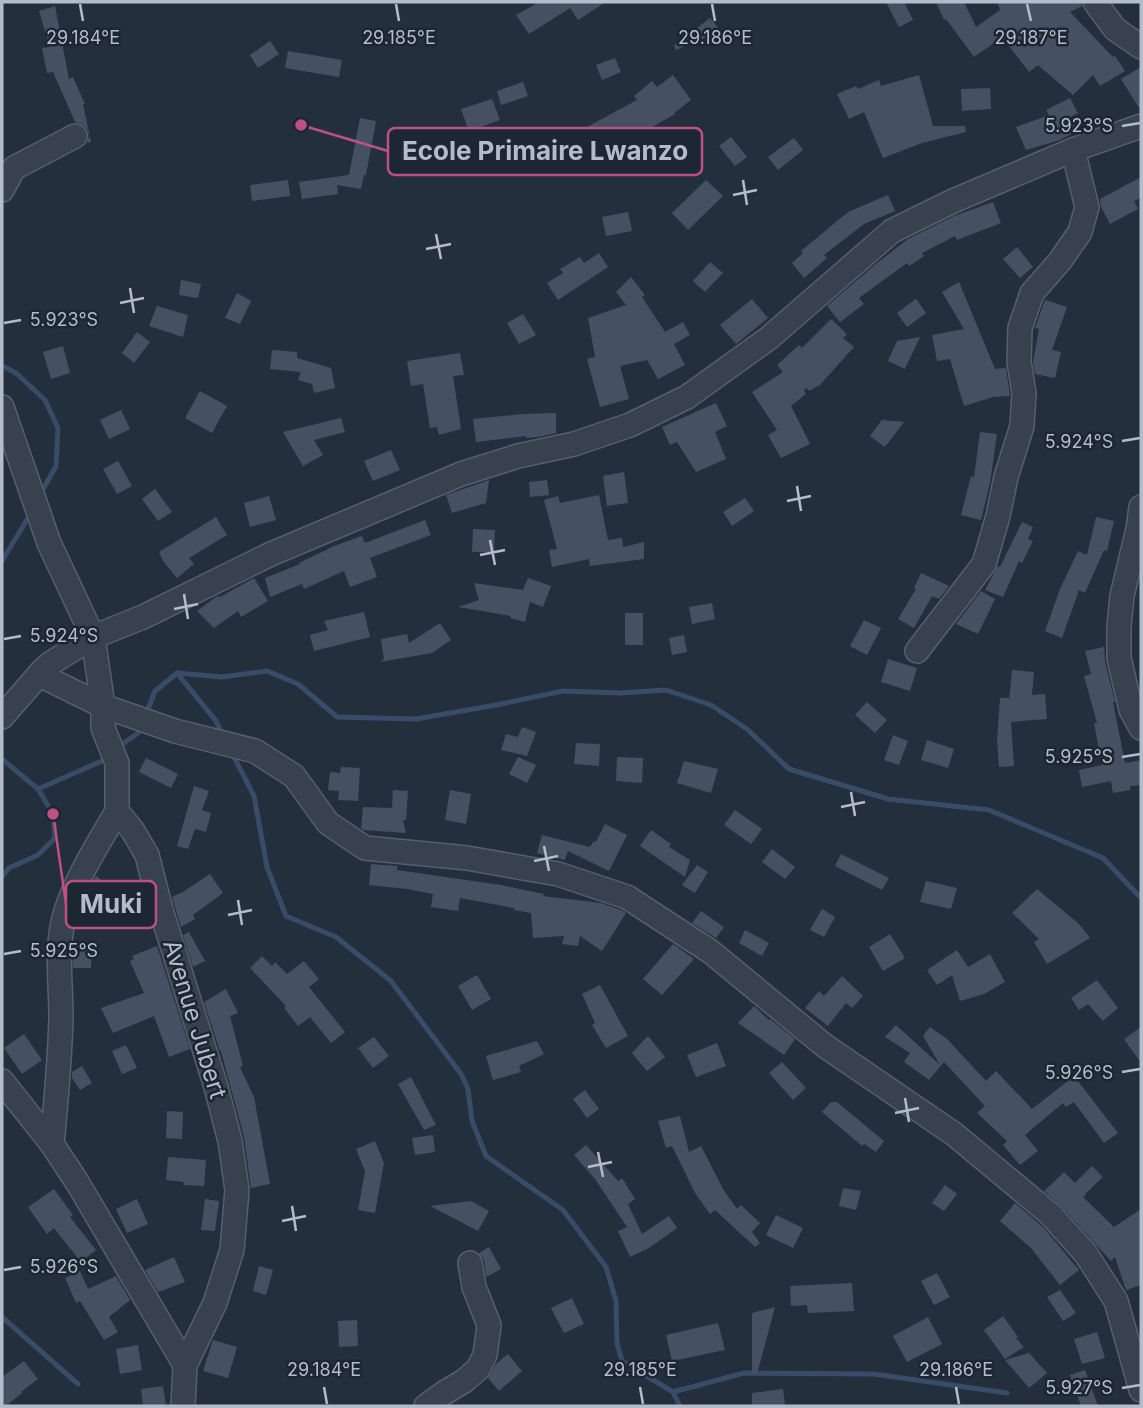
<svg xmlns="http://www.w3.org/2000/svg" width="1143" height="1408" font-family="Inter,sans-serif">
	<rect width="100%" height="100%" fill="#242f3e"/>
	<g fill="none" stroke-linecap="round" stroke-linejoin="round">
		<g stroke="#394c67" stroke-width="5">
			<polyline points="2,366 16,373 45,400 58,428 56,466 40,495"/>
			<polyline points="2,561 31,513"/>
			<polyline points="177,673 216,721 223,735"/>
			<polyline points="146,714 155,691 177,673 222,677 267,671 298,684 337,717 416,719 496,705 563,691 620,693 666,690 711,705 747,729 789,769 888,799 989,810 1103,858 1141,898"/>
			<polyline points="118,747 138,733 140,726"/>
			<polyline points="232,753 254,796 267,867 286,916 336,937 391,981 461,1074 468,1089 472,1121 486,1156 563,1210 606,1267 616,1301 617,1343 622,1361 673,1392 680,1406"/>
			<polyline points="2,759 38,789 53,814 55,838 38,855 9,868 2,877"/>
			<polyline points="38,789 102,761 108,756"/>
			<polyline points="2,1317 78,1384"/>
			<polyline points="673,1392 744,1373 874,1374 1007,1393"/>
		</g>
	</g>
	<g fill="#455162">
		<polygon points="539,2 606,2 578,20 570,8 529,34 516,15"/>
		<polygon points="886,2 904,2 913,20 899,27"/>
		<polygon points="936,2 964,2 976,27 1000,10 997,2 1081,2 1082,6 1070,12 1113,57 1115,56 1125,71 1100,86 1093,75 1073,95 1038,65 1029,72 1002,37 974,57 946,19 944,20"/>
		<polygon points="55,6 69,79 73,77 85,104 83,104 91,142 87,143 89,136 87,129 82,124 75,122 53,72 47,73 42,48 50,47 39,11"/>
		<polygon points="710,18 721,31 676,50 674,46"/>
		<polygon points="270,41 279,54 258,68 250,55"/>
		<polygon points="288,51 342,60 339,77 285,68"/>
		<polygon points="615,58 621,72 602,80 596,65"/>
		<polygon points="1141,67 1141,111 1121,79"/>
		<polygon points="673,75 691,100 674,113 675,114 652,127 661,144 642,154 631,133 602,148 603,152 564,160 561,143 593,137 587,127 637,100 634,96 652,81 657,87"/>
		<polygon points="919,75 933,126 965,126 966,132 922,143 883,158 864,112 849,119 837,94 856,86 858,89 879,80 881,86"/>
		<polygon points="523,82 528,96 501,105 497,91"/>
		<polygon points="990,88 991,109 962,111 961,89"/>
		<polygon points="1070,98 1078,113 1070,117 1077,131 1060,140 1026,150 1016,127 1049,115 1046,110"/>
		<polygon points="492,99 500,120 469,131 461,109"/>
		<polygon points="360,118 376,121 366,175 364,175 361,189 337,185 338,194 302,199 299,182 349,175"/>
		<polygon points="731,137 747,157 735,166 719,146"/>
		<polygon points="794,138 803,150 778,170 768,157"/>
		<polygon points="1141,177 1141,198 1134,201 1138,209 1110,224 1101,207 1100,199"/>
		<polygon points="288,180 290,196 252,201 250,185"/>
		<polygon points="706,180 723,196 688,230 672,213"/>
		<polygon points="888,195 895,211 864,224 824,255 827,258 804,278 792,263 803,253 801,251 848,212"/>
		<polygon points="993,202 1001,223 957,240 955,236 922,253 924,256 909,266 907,263 859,298 864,304 840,322 827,306 877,263 908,239 954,216"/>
		<polygon points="628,212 632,231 606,236 602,217"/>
		<polygon points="1017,247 1033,267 1020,278 1003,259"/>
		<polygon points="599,253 608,267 558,300 547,283 563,273 560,269 580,257 584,263"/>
		<polygon points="710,262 723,273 705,292 693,281"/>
		<polygon points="631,277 645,295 642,297 665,332 683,322 690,335 674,344 685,365 658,379 647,360 620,366 629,399 600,407 587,359 595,357 588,318 626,305 616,292"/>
		<polygon points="181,280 201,284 198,298 179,295"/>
		<polygon points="959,282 995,369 1006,368 1010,396 993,397 964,406 950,359 937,361 932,335 964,329 942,292"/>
		<polygon points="237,293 251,301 240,324 225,318"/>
		<polygon points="752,299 768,318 736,344 720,325"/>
		<polygon points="916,299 926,313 907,327 897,313"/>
		<polygon points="1045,300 1067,307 1052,350 1061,352 1055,378 1035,374 1033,363 1039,329 1035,328"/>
		<polygon points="157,306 188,315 183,337 149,326"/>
		<polygon points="523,314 536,335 519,344 507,323"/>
		<polygon points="831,319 847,334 843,338 854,347 818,387 817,386 810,391 806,388 804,390 806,394 791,406 810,444 781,458 768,435 777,430 752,392 783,372 777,365 799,345 802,348"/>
		<polygon points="137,332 150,342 134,363 122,353"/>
		<polygon points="920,337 905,369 888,361 897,341"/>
		<polygon points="63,346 70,373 51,379 43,352"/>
		<polygon points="272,350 297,352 297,358 331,368 335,388 314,393 312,384 298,380 301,372 270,369"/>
		<polygon points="460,353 464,375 453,376 461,429 439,435 437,427 430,428 423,384 411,386 407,361"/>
		<polygon points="200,391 227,406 212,433 185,418"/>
		<polygon points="716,403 727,426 715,432 726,459 696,472 677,442 670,445 662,427"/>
		<polygon points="121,410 130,429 109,439 100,420"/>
		<polygon points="556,413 556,433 538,437 526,438 526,436 476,442 473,419 522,414"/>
		<polygon points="341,418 345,432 314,440 323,455 303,466 283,432"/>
		<polygon points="882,420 904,422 885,447 870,436"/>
		<polygon points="980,432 997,434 990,483 981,520 961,515 971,476 974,477"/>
		<polygon points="391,450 400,470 373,481 364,461"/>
		<polygon points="118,461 132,486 117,494 103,469"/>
		<polygon points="624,472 628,503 607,506 603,476"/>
		<polygon points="489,480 486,503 452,513 446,495"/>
		<polygon points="547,480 549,495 530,497 529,482"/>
		<polygon points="155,489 172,512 158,521 142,499"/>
		<polygon points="599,495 608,540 622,538 623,547 644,542 644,559 590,566 589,559 552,567 549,550 557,549 544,500 558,496 560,503"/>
		<polygon points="269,496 276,520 250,527 244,503"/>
		<polygon points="745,498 754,511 732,526 723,512"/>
		<polygon points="216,517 227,535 189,558 194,564 177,578 163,561 159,552"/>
		<polygon points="1096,517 1114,521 1107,551 1104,550 1085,593 1079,590 1062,638 1045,631 1060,589 1078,551 1087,555"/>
		<polygon points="425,520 431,535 370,558 377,577 350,587 344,571 304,589 302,584 270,597 265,578 300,564 299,563 334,546 362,536 365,543"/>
		<polygon points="1022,522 1033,527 1028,539 1033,541 1022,563 1019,561 1003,597 985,590 998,566 1000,567"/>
		<polygon points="473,529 495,530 494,552 472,552"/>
		<polygon points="921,573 949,586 939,599 932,596 914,628 898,619 916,589 914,588"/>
		<polygon points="254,578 268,601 241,617 238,611 214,628 197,611 216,597 218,596 220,597"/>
		<polygon points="528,578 551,586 543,607 530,602 525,622 510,618 511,616 458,607 479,600 474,583 523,590"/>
		<polygon points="981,591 995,599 978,634 956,624"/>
		<polygon points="712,603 715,619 692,624 689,607"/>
		<polygon points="364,612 370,637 314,651 310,635 328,630 324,621"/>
		<rect x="625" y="613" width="18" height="32"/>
		<polygon points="864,620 881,628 867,655 850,646"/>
		<polygon points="440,623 451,640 432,653 380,662 384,659 381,639 407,634 409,643"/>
		<polygon points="684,635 687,652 672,655 669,638"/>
		<polygon points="1104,647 1105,661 1115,702 1113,702 1125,763 1141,760 1141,785 1130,786 1130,790 1113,793 1111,781 1082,787 1079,770 1102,765 1094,723 1097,723 1084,676 1091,674 1085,651"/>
		<polygon points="888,659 917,668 910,691 881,682"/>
		<polygon points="1012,670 1034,672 1032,695 1045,694 1047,719 1011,722 1014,766 999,767 997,740 1000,698 1009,698 1009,702"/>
		<polygon points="867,702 887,720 875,733 855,715"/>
		<polygon points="522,727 536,732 527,756 501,750 506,734 518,737"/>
		<polygon points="893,735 908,741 899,765 884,760"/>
		<polygon points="927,740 954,749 948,768 921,760"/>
		<polygon points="576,743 600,744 599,766 574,764"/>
		<polygon points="518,757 536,765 527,783 509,774"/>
		<polygon points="617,757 643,758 642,783 616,781"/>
		<polygon points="146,758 178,774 171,788 139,772"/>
		<polygon points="684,761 718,769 711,793 677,783"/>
		<polygon points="341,767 360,768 358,801 338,800 339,791 328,790 330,772 340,773"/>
		<polygon points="194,786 209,791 202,810 211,813 206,832 195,829 188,849 177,846"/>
		<polygon points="393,790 408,791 406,820 403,820 406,833 364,830 361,828 363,807 392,808"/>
		<polygon points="450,790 471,794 466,824 445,820"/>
		<polygon points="735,810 762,829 751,844 724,825"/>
		<polygon points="605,824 627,835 609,871 568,851 565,860 537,853 542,835 590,847 594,841 596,842"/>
		<polygon points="651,830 671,844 669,847 690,860 685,877 640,846"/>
		<polygon points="772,849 795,867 785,879 762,862"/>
		<polygon points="841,854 889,878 882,890 835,866"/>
		<polygon points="371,864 397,866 397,870 501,885 544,894 543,896 601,903 621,910 626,913 602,951 580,936 578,946 562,944 564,936 533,938 531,913 514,910 514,908 460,898 458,911 431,907 433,894 407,889 369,885"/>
		<polygon points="697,865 708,872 695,893 682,885"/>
		<polygon points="210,874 223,893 193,915 195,919 181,927 172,897 180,893 180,894"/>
		<polygon points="96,876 114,889 100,907 92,901 87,895"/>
		<polygon points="926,881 957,888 951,909 920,902"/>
		<polygon points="1037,889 1079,924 1090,938 1047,964 1034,942 1039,939 1012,913"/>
		<polygon points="822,909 835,917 824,937 810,930"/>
		<polygon points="701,911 724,927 716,938 692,923"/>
		<polygon points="745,930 769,943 762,956 739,943"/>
		<polygon points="189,932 205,961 193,967 183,935"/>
		<polygon points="890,934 905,958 883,971 869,947"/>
		<polygon points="92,943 91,968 73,968 73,957"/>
		<polygon points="673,944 694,959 662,995 643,979"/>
		<polygon points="157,946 190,1049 169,1057 154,1016 113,1033 101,1008 144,993 130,961 134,959 132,956"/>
		<polygon points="957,950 968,967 990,954 1005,982 984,994 960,1001 952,975 937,985 927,970"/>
		<polygon points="262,956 272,966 275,962 287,974 304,961 319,979 309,987 345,1032 331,1043 310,1017 298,1026 284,1008 286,1006 250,968"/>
		<polygon points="477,975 491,999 472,1010 458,986"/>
		<polygon points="842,976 863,996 852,1008 846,1003 828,1026 805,1008 819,991 824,996"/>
		<polygon points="1097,980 1118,1008 1103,1021 1088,1004 1079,1010 1071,998"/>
		<polygon points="600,985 628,1036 606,1048 592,1025 595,1023 582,994"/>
		<polygon points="226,989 238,1013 230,1016 243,1066 240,1067 254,1097 270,1184 251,1188 244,1137 221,1051 220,1051 204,1002"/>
		<polygon points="754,1006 769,1020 770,1019 795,1039 784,1055 738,1023"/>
		<polygon points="896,1025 940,1065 923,1036 930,1027 947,1039 986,1081 996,1071 1032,1109 1074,1076 1118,1133 1104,1143 1074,1102 1066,1107 1063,1103 1025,1135 1038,1151 1020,1165 1003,1145 1007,1141 977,1113 985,1106 944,1062 929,1080 904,1062 910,1053 885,1037"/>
		<polygon points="1141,1027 1141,1063 1124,1039"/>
		<polygon points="24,1034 42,1060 22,1074 4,1048"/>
		<polygon points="648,1036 665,1057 647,1071 632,1053"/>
		<polygon points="374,1037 389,1056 373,1068 358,1048"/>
		<polygon points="537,1041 544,1054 519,1066 521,1072 493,1080 486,1056"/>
		<polygon points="717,1043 726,1066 696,1077 687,1055"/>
		<polygon points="126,1045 137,1068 122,1074 112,1051"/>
		<polygon points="782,1062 806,1088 793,1100 769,1073"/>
		<polygon points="82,1066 92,1083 80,1090 72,1078 72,1072"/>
		<polygon points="411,1077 436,1125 424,1130 398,1084"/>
		<polygon points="585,1090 599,1109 587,1118 573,1099"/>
		<polygon points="831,1102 837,1102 884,1141 876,1152 864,1144 862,1146 822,1112"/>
		<polygon points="167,1111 183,1112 182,1139 166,1138"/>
		<polygon points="680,1116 689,1152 701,1146 723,1189 737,1209 741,1205 760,1223 752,1232 760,1243 755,1247 715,1210 710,1214 695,1193 672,1146 666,1148 658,1121"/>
		<polygon points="433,1135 435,1152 415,1155 412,1138"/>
		<polygon points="375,1141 384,1163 375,1213 358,1210 365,1171 356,1149"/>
		<polygon points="586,1145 618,1181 622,1178 635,1199 628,1204 642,1234 669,1216 677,1228 649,1248 630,1257 618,1231 627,1227 595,1179 574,1155"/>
		<polygon points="168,1157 206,1160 204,1186 183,1185 184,1182 166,1180"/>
		<polygon points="1092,1166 1103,1177 1085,1194 1086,1195 1083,1197 1114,1227 1141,1209 1141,1285 1126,1290 1115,1257 1111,1261 1060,1205 1044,1191 1064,1172 1075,1183"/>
		<polygon points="945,1185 957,1194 944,1211 932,1203"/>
		<polygon points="843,1188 861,1191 856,1210 839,1206"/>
		<polygon points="54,1189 73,1215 70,1217 96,1250 81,1262 54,1228 47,1234 28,1207"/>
		<polygon points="137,1199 148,1224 127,1233 116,1209"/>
		<polygon points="205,1199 219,1201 215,1231 201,1230"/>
		<polygon points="471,1201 489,1211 478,1231 430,1206"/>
		<polygon points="1015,1203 1044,1228 1079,1270 1060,1285 1031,1248 1000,1221"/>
		<polygon points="776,1215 803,1228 793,1248 766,1235"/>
		<polygon points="489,1247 501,1269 486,1277 484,1260 479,1253"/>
		<polygon points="174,1257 185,1282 158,1292 145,1270"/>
		<polygon points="259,1266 273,1270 266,1295 253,1291"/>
		<polygon points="80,1271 88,1289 116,1276 130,1300 109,1317 118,1332 104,1340 80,1301 76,1303 65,1278"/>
		<polygon points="937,1273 950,1297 934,1305 921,1281"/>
		<polygon points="852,1283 854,1311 808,1313 807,1305 791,1306 790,1286"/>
		<polygon points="1060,1290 1076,1313 1063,1321 1047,1297"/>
		<polygon points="572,1298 584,1324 564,1333 551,1308"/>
		<polygon points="775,1307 757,1374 752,1374 752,1313"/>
		<polygon points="1003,1316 1018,1337 1016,1338 1024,1347 1005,1359 984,1330"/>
		<polygon points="928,1317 942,1344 907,1362 893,1336"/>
		<polygon points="357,1320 358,1346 339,1347 338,1321"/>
		<polygon points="718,1323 725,1350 672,1361 666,1335"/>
		<polygon points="1097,1332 1105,1358 1082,1364 1074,1339"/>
		<polygon points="213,1340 237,1347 228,1378 203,1371"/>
		<polygon points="138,1345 142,1370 120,1374 116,1349"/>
		<polygon points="1029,1353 1047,1373 1029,1388 1005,1360"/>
		<polygon points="508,1354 522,1371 499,1391 488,1378 496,1364"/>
		<polygon points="24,1361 38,1379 21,1392 22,1393 6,1406 2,1406 2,1377"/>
		<polygon points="1085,1370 1098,1406 1081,1406 1070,1375"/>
		<polygon points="163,1386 166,1406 143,1406 141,1389"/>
		<polygon points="783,1389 785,1405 752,1406 752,1393"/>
	</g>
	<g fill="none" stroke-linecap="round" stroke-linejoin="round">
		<defs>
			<g id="minor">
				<polyline points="1095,2 1115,29 1141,47"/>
				<polyline points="2,190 14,168 75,136"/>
				<polyline points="2,407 49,543 93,637 103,706 103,728 117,763 117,811 133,831 147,855 161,910 216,1087 230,1141 237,1190 232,1250 215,1303 185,1365 183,1406"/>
				<polyline points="1141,507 1138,529 1122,596 1119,626 1119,658 1131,710 1141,728"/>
				<polyline points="917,651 984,564 998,516 1006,477 1022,426 1024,393 1019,362 1020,328 1032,293 1060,261 1080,232 1087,207 1073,150"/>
				<polyline points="42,671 46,678 103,706 175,731 255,751 294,776 328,823 365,848 467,858 558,874 627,897 711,952 825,1046 954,1134 1050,1214 1086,1254 1116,1301 1141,1390"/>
				<polyline points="2,717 42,671 51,663 93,637 143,617 271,554 461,474 518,456 574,444 630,425 687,397 769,338 892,231 953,201 1073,150 1141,126"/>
				<polyline points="2,1081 52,1144 77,1182 185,1365"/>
				<path d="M52 1144C56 1102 60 1060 61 1017 61 982 55 944 66 911 77 876 99 843 117 811"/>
				<polyline points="426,1406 444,1393 464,1381 478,1369 485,1355 489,1325 474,1287 470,1263"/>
			</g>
		</defs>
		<use href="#minor" stroke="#565f6c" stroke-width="26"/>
		<use href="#minor" stroke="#38414e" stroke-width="23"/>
	</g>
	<path fill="none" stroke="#b4bcc9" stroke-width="2.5" d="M80 4 83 21M396 4 399 21M712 4 715 21M1027 4 1031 21M1122 126 1140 123M743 180 747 205M733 195 757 190M436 234 441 259M426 249 451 244M130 288 134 313M120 303 144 298M4 323 21 320M1122 441 1140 438M797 486 801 511M787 501 811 496M490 540 495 565M480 555 505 550M184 594 188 619M174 609 198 604M4 639 21 636M1122 757 1140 754M851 792 855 816M841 807 865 802M544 846 549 871M534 861 558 856M238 900 242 925M228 915 252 910M4 954 21 951M1122 1072 1140 1069M905 1098 909 1122M895 1113 919 1108M598 1152 603 1177M588 1167 612 1162M292 1206 296 1231M282 1221 306 1216M4 1270 21 1267M324 1387 327 1404M640 1387 643 1404M956 1387 959 1404M1122 1388 1140 1385"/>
	<g text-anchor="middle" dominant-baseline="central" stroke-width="5" stroke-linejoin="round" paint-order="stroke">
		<g font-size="24" fill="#b4bcc9" stroke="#1d2633">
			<text transform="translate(195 1019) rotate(73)">Avenue Jubert</text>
		</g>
	</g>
	<g font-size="18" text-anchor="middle" fill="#b4bcc9" stroke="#1d2633" stroke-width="5" stroke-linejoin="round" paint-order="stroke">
		<text x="83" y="44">29.184°E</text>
		<text x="399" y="44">29.185°E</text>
		<text x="715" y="44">29.186°E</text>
		<text x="1031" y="44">29.187°E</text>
		<text x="1079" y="132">5.923°S</text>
		<text x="64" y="326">5.923°S</text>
		<text x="1079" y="448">5.924°S</text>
		<text x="64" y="642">5.924°S</text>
		<text x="1079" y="763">5.925°S</text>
		<text x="64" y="957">5.925°S</text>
		<text x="1079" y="1079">5.926°S</text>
		<text x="64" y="1273">5.926°S</text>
		<text x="324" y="1376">29.184°E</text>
		<text x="640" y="1376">29.185°E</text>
		<text x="956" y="1376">29.186°E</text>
		<text x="1079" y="1394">5.927°S</text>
	</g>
	<path fill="none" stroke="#bd5182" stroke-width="2.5" d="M301 125L388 151M53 814L66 904"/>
	<g fill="#bd5182" stroke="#1d2633" stroke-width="2.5">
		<circle cx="301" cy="125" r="7"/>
		<circle cx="53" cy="814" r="7"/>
	</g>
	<g fill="#1d2633" stroke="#bd5182" stroke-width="2.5">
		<rect x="388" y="128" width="314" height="47" rx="7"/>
		<rect x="66" y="881" width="90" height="47" rx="7"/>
	</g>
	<g font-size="26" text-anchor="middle" font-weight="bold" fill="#b4bcc9">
		<text x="545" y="160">Ecole Primaire Lwanzo</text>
		<text x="111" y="913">Muki</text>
	</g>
	<rect width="1143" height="1408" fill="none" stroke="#b4bcc9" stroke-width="7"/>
</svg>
